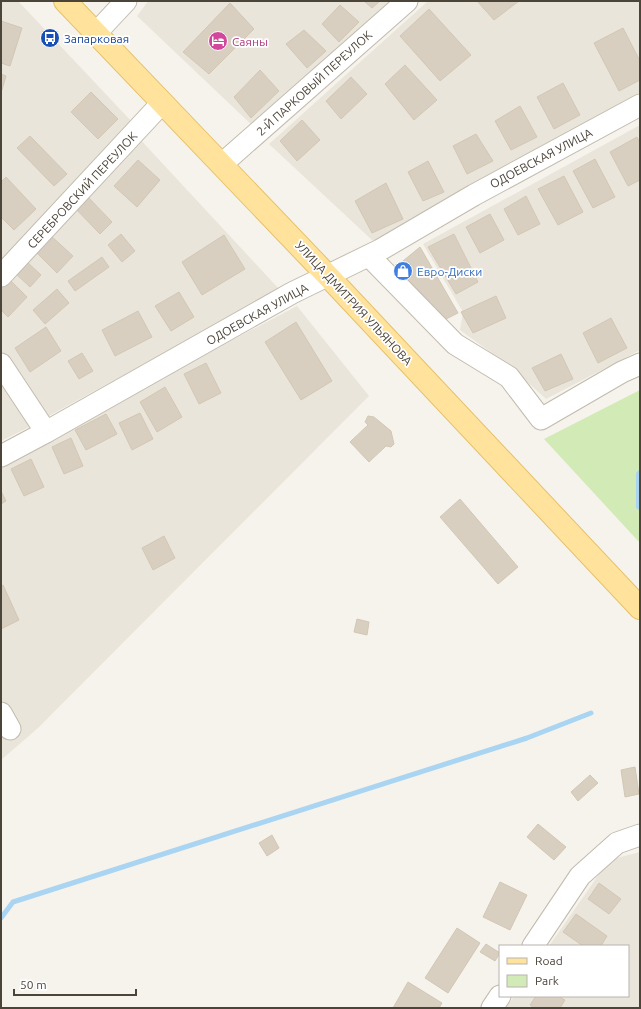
<svg xmlns="http://www.w3.org/2000/svg" width="641" height="1009" font-family="Ubuntu,sans-serif">
	<rect width="100%" height="100%" fill="#f6f3ec"/>
	<g fill="#eae5da">
		<polygon points="1,1 18,1 133,123 1,267"/>
		<polygon points="148,1 392,1 254,127 137,16"/>
		<polygon points="428,1 640,1 640,92 373,241 269,144"/>
		<polygon points="640,125 640,350 546,399 511,367 460,330 463,312 423,244"/>
		<polygon points="137,136 280,290 43,419 1,357 1,282"/>
		<polygon points="297,306 369,396 38,728 1,760 1,462"/>
		<polygon points="1,382 31,426 1,441"/>
		<polygon points="640,852 640,1008 506,1008 514,996 628,996 628,946 549,946 609,860"/>
	</g>
	<polygon fill="#d2eab5" points="640,390 640,543 544,439"/>
	<polygon fill="#a9d4f2" points="640,469 640,511 636,508 636,473"/>
	<g fill="none" stroke-linecap="round" stroke-linejoin="round">
		<polyline stroke="#a9d4f2" stroke-width="5" points="1,918 13,902 527,738 591,713"/>
	</g>
	<g fill="#d8cfc1" stroke="#d3c7b4">
		<polygon points="364,1 380,1 372,8"/>
		<polygon points="477,1 519,1 494,20"/>
		<polygon points="230,3 254,29 209,74 183,52"/>
		<polygon points="340,5 359,22 339,42 322,24"/>
		<polygon points="429,9 471,55 440,81 400,36"/>
		<polygon points="1,21 22,28 10,66 1,63"/>
		<polygon points="623,28 640,61 640,80 619,91 594,43"/>
		<polygon points="304,30 326,51 307,68 286,44"/>
		<polygon points="405,65 437,100 414,120 385,84"/>
		<polygon points="260,70 279,91 251,118 234,97"/>
		<polygon points="1,74 6,76 1,93"/>
		<polygon points="351,77 367,94 341,119 326,101"/>
		<polygon points="563,83 580,115 554,129 537,97"/>
		<polygon points="91,92 118,119 98,139 71,112"/>
		<polygon points="520,106 537,137 511,150 495,121"/>
		<polygon points="302,120 320,140 297,161 280,141"/>
		<polygon points="476,134 493,161 467,174 453,146"/>
		<polygon points="30,136 67,174 54,186 17,148"/>
		<polygon points="637,137 640,143 640,180 628,186 610,152"/>
		<polygon points="595,159 615,197 593,208 573,171"/>
		<polygon points="138,160 160,180 137,207 114,186"/>
		<polygon points="428,161 444,192 423,201 408,172"/>
		<polygon points="564,176 583,212 558,225 538,189"/>
		<polygon points="6,177 36,209 14,230 1,217 1,182"/>
		<polygon points="386,183 403,219 372,233 355,201"/>
		<polygon points="86,195 112,222 100,234 74,207"/>
		<polygon points="526,196 540,224 518,235 504,209"/>
		<polygon points="490,214 504,240 480,253 466,227"/>
		<polygon points="121,234 135,251 122,262 108,245"/>
		<polygon points="454,234 478,282 456,294 428,247"/>
		<polygon points="50,235 73,256 57,273 35,251"/>
		<polygon points="224,235 245,269 202,295 182,262"/>
		<polygon points="420,247 458,313 438,323 392,270"/>
		<polygon points="102,257 109,267 75,291 68,281"/>
		<polygon points="26,261 41,275 30,287 15,273"/>
		<polygon points="9,279 27,297 8,317 1,310 1,287"/>
		<polygon points="57,289 69,303 45,324 33,310"/>
		<polygon points="179,292 194,317 171,331 155,306"/>
		<polygon points="496,296 506,318 473,333 461,312"/>
		<polygon points="138,311 152,337 115,356 102,330"/>
		<polygon points="611,318 627,348 598,363 583,333"/>
		<polygon points="296,322 332,381 301,400 265,342"/>
		<polygon points="46,327 61,351 30,372 15,348"/>
		<polygon points="82,353 93,371 79,379 68,361"/>
		<polygon points="561,354 573,379 545,391 532,368"/>
		<polygon points="206,363 221,393 199,404 184,374"/>
		<polygon points="165,387 182,417 157,432 140,402"/>
		<polygon points="140,413 153,439 132,450 119,423"/>
		<polygon points="106,414 117,434 86,450 75,430"/>
		<polygon points="368,416 374,417 391,431 394,444 391,447 386,446 369,462 350,442 368,425 365,422"/>
		<polygon points="71,438 83,466 64,474 52,447"/>
		<polygon points="31,459 44,487 24,496 11,469"/>
		<polygon points="1,491 6,501 1,504"/>
		<polygon points="460,499 518,567 498,584 440,517"/>
		<polygon points="164,536 175,558 153,570 142,548"/>
		<polygon points="3,585 19,620 1,629 1,586"/>
		<polygon points="357,619 369,622 367,635 354,632"/>
		<polygon points="635,767 639,794 625,797 621,770"/>
		<polygon points="590,775 598,783 578,801 571,792"/>
		<polygon points="538,824 566,847 554,860 527,837"/>
		<polygon points="272,835 279,848 267,856 259,843"/>
		<polygon points="500,882 527,895 510,930 483,917"/>
		<polygon points="599,883 621,899 609,914 588,899"/>
		<polygon points="576,914 607,936 601,946 583,946 563,932"/>
		<polygon points="457,928 480,943 448,993 425,978"/>
		<polygon points="486,944 500,953 495,961 480,952"/>
		<polygon points="408,982 442,1003 439,1008 393,1008"/>
		<polygon points="536,996 558,996 565,1000 560,1008 534,1008 530,1005"/>
	</g>
	<g fill="none" stroke-linecap="round" stroke-linejoin="round">
		<defs>
			<g id="minor">
				<polyline points="96,33 126,1"/>
				<polyline points="222,164 407,1"/>
				<polyline points="369,256 455,344 509,377 541,419 622,372 640,364"/>
				<polyline points="1,276 162,103"/>
				<polyline points="1,364 46,432"/>
				<polyline points="1,456 46,432 292,293 380,250 474,195 640,105"/>
				<polyline points="1,713 10,729"/>
				<polyline points="533,946 580,876 617,843 640,835"/>
				<polyline points="492,1008 500,996"/>
			</g>
			<polyline id="major" points="65,1 327,275 640,608"/>
		</defs>
		<use href="#minor" stroke="#c2bbae" stroke-width="23"/>
		<use href="#major" stroke="#e6c16a" stroke-width="24"/>
		<use href="#minor" stroke="#fff" stroke-width="21"/>
		<use href="#major" stroke="#ffe39c" stroke-width="22"/>
	</g>
	<defs>
		<symbol id="bus-disc" viewBox="-11 -11 22 22"><circle r="9.5" fill="#1a4fb4" stroke="#fff"/><path d="M-5-6H5V4H4V6H2V4H-2V6H-4V4H-5ZM-3.5-4V0h7V-4ZM-3.5 1.2v1.5H-2V1.2ZM2 1.2v1.5H3.5V1.2Z" fill="#fff"/></symbol>
		<symbol id="hotel-disc" viewBox="-11 -11 22 22"><circle r="9.5" fill="#d1479c" stroke="#fff"/><path d="M-6-4.5h1.5V1H6V5H4.5V3h-9V5H-6ZM-4 0a1.8 1.8 0 1 1 3.6 0ZM.5 0V-2.5h3Q6-2.5 6 0Z" fill="#fff"/></symbol>
		<symbol id="shop-disc" viewBox="-11 -11 22 22"><circle r="9.5" fill="#3f7fe0" stroke="#fff"/><path d="M-5-2.5h2.3a2.7 3.5 0 0 1 5.4 0H5L5.5 6h-11ZM-1.5-2.5h3a1.5 2.3 0 0 0-3 0Z" fill="#fff"/></symbol>
	</defs>
	<g fill-rule="evenodd">
		<use href="#bus-disc" x="39" y="27" width="22" height="22"/>
		<use href="#hotel-disc" x="207" y="30" width="22" height="22"/>
		<use href="#shop-disc" x="392" y="260" width="22" height="22"/>
	</g>
	<g text-anchor="middle" dominant-baseline="central" stroke-width="3.5" stroke-linejoin="round" paint-order="stroke">
		<g font-size="12" fill="#164399" stroke="#fff" text-anchor="start">
			<text x="64" y="38">Запарковая</text>
		</g>
		<g font-size="12" fill="#b23c85" stroke="#fff" text-anchor="start">
			<text x="232" y="41">Саяны</text>
		</g>
		<g font-size="12" fill="#4b4439" stroke="#fff">
			<text transform="translate(314 83) rotate(-42)">2-Й ПАРКОВЫЙ ПЕРЕУЛОК</text>
			<text transform="translate(541 158) rotate(-28)">ОДОЕВСКАЯ УЛИЦА</text>
			<text transform="translate(82 190) rotate(-47)">СЕРЕБРОВСКИЙ ПЕРЕУЛОК</text>
			<text transform="translate(354 303) rotate(47)">УЛИЦА ДМИТРИЯ УЛЬЯНОВА</text>
			<text transform="translate(257 314) rotate(-29)">ОДОЕВСКАЯ УЛИЦА</text>
		</g>
		<g font-size="12" fill="#366cbe" stroke="#fff" text-anchor="start">
			<text x="417" y="271">Евро-Диски</text>
		</g>
	</g>
	<rect width="641" height="1009" fill="none" stroke="#4b4439" stroke-width="4"/>
	<rect x="499" y="945" width="130" height="52" fill="#ffffff" stroke="#b7b4b0"/>
	<rect x="507" y="958" width="20" height="6" fill="#ffe39c" stroke="#b7b4b0"/>
	<text x="535" y="965" font-size="12" fill="#4b4439">Road</text>
	<rect x="507" y="975" width="20" height="12" fill="#d2eab5" stroke="#b7b4b0"/>
	<text x="535" y="985" font-size="12" fill="#4b4439">Park</text>
	<path d="M14 989v6h122v-6" fill="none" stroke="#4b4439" stroke-width="2"/>
	<text x="20" y="989" font-size="12" fill="#4b4439" stroke="#ffffff" stroke-width="3" paint-order="stroke">50 m</text>
</svg>
